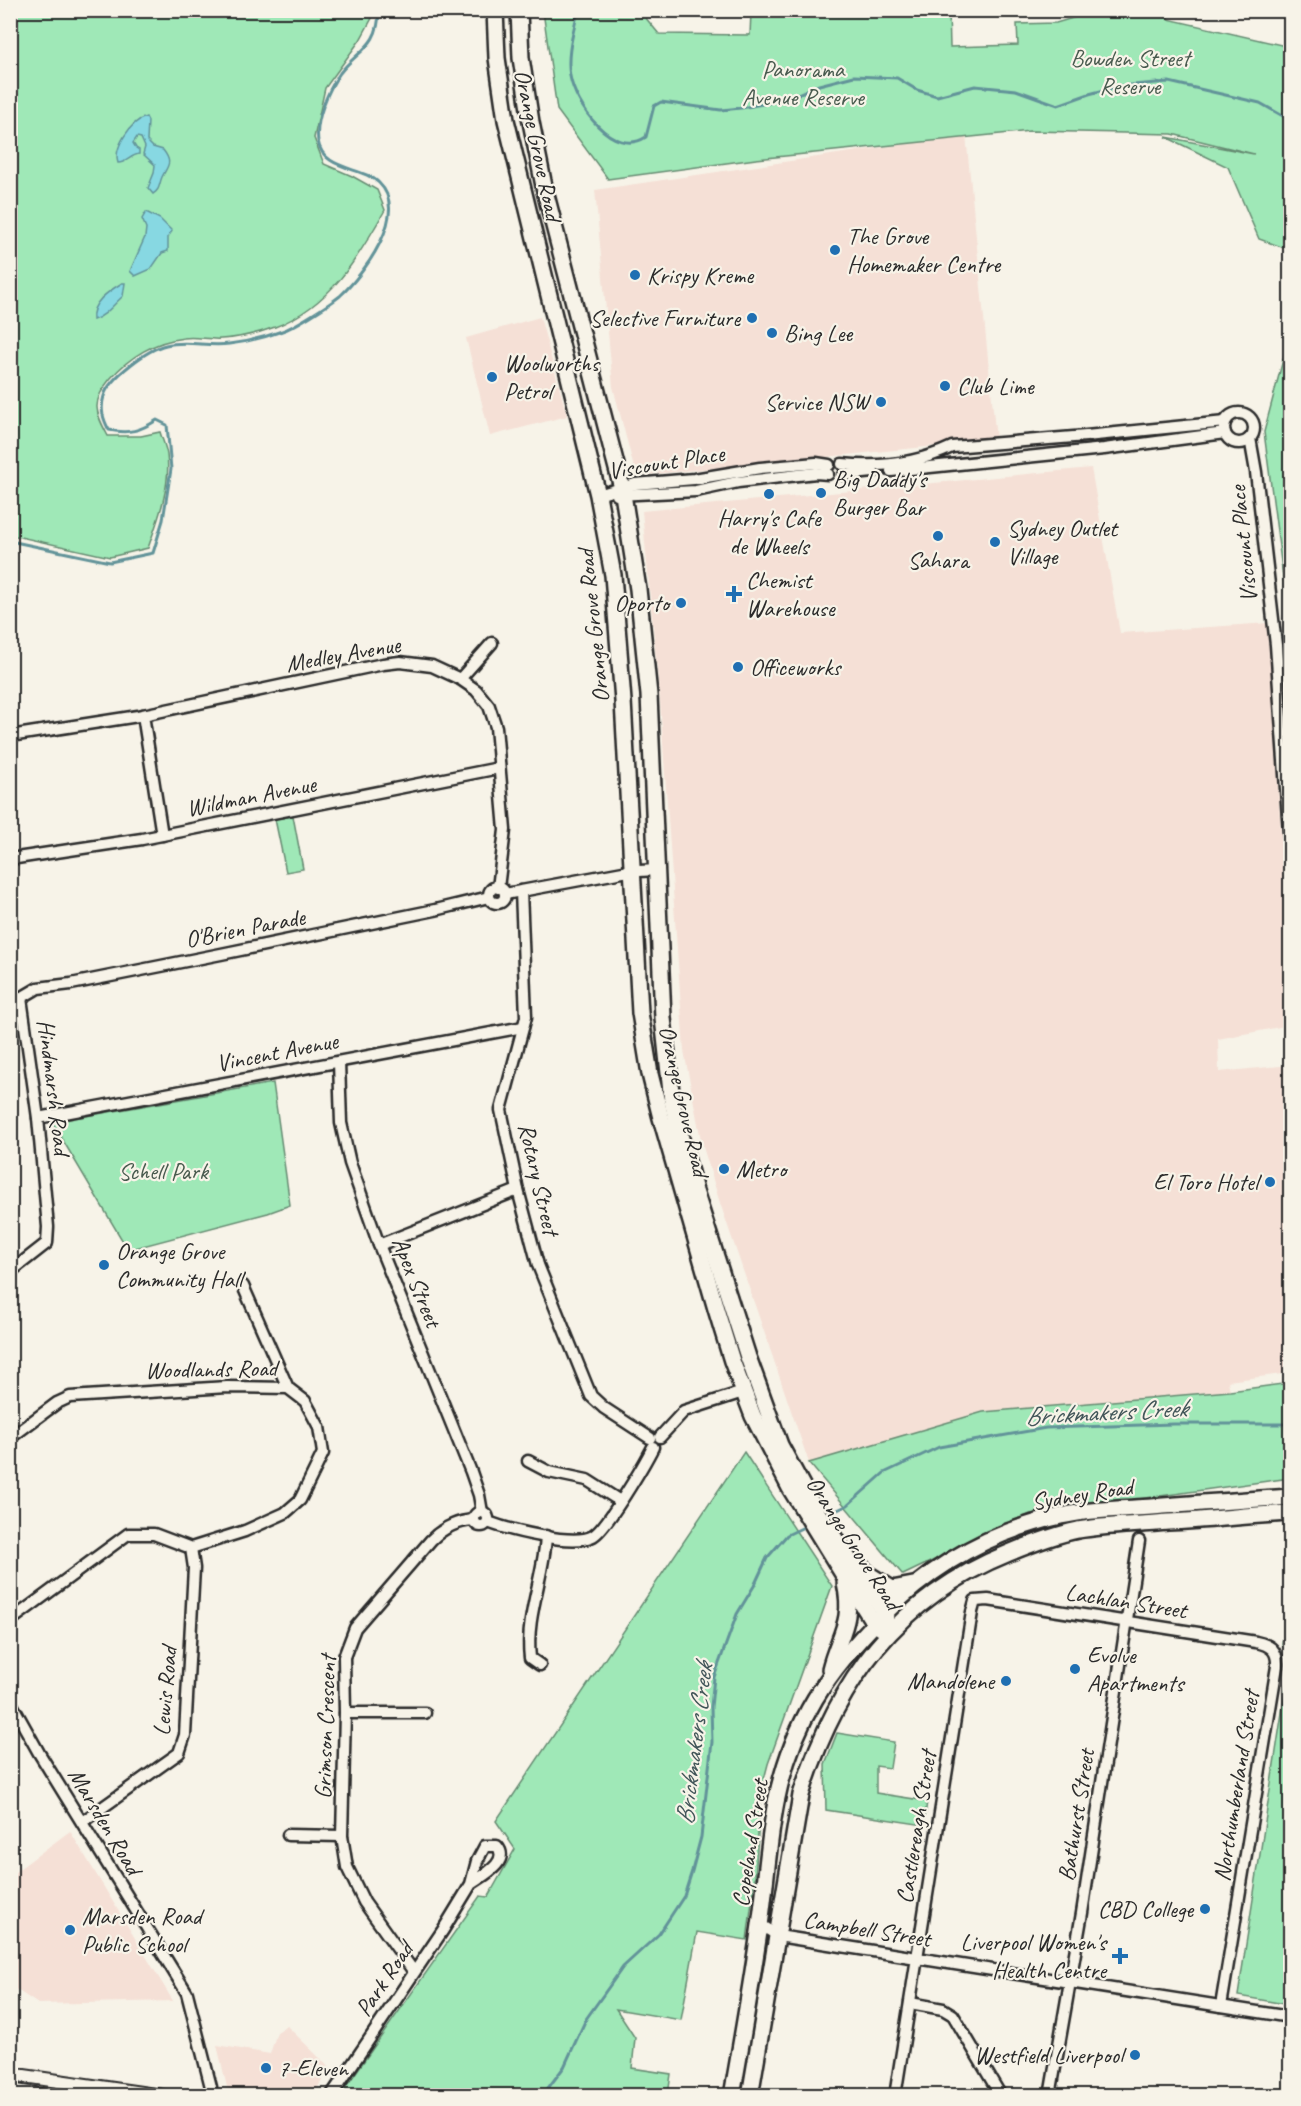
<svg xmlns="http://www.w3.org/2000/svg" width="1301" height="2106" font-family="Caveat,sans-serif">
	<rect width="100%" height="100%" fill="#f7f3e8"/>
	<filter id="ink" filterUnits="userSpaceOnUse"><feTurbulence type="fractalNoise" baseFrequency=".0167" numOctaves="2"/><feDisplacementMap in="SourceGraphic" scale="12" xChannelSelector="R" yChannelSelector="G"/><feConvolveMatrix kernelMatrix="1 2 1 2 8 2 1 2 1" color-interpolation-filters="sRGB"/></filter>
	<g filter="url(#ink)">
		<g fill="#f5e0d6">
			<polygon points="966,135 996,440 654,474 644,475 636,469 633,464 613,387 595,190"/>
			<polygon points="540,317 567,416 490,436 466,338"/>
			<polygon points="1091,468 1120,633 1269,623 1290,993 1290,1025 1218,1039 1219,1072 1290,1065 1290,1373 1228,1381 1230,1391 983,1412 809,1463 720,1203 701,1140 684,1051 660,700 642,511"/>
			<polygon points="70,1831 173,2001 38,2004 11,1986 11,1875"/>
			<polygon points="287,2026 330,2068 313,2095 232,2095 227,2087 217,2045 270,2054 277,2032"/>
		</g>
		<g fill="#9fe8b7" stroke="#658a71" stroke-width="1.5">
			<polygon points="827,10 949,11 950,47 1018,45 1017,24 1056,23 1096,11 1168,11 1168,19 1290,47 1290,250 1259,239 1228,167 1166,137 1254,154 1172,134 1030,131 756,159 608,179 557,110 543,11 640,11 659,34 750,35 751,12"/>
			<path d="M11 11H371L372 18 360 40 325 88 314 138 324 164 352 176 377 190 385 210C358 258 330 306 275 327 259 333 237 338 221 339 209 340 196 336 184 338 155 341 129 357 110 379 91 402 95 412 108 436H141L160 432C162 439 166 447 167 455 171 486 158 520 148 548L110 557 11 535Z"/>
			<polygon points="1290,333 1290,622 1289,623 1264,432"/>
			<polygon points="293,816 303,869 286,872 275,819"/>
			<polygon points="273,1083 290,1205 268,1213 128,1250 52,1122"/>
			<polygon points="1290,1383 1290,1478 1030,1514 903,1575 809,1463 983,1412 1230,1391"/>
			<polygon points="744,1452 832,1586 768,1764 761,1791 755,1878 747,1940 697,1932 681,2020 616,2009 635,2038 632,2068 671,2074 668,2095 340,2095 480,1896 488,1897 515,1849 496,1821"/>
			<polygon points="1290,1583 1290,2005 1238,1996 1290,1661 1282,1644"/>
			<polygon points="837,1733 894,1742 890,1768 876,1766 876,1793 927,1801 924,1825 826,1810 825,1764"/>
		</g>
		<g fill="#87d8e2" stroke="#629399" stroke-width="1.5">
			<path d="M146 117 148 121 147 141 153 147 163 150C173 163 168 165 162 177 159 184 160 190 153 194L148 188 154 173 155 165 143 154 145 147 141 138 137 137 133 143 136 148 139 150V154C131 155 126 163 118 163 113 148 131 121 146 117Z"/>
			<polygon points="146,212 160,219 172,231 168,237 168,251 162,253 151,269 135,276 130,271 145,237 146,228 142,219"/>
			<path d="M122 283H125L123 296C113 305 106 316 93 320 90 303 109 291 122 283Z"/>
		</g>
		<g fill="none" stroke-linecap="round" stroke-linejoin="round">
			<g stroke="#629399" stroke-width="3">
				<path d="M578 10C574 31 566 54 570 76 575 105 613 159 646 137L654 106 661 102 721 110 741 108 784 100 819 85 854 76 897 78 917 90 937 96 975 86 1016 90 1058 105 1089 94 1120 86 1169 82 1260 103 1290 120"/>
				<path d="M10 541 110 562 153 553 163 520 171 469 167 425 157 420C140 431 129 434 109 430 103 419 100 409 104 396 109 378 148 349 166 345 187 340 208 347 229 344 246 342 266 337 282 331 293 328 330 304 340 296 364 274 410 213 379 183 362 166 323 171 318 141 315 120 328 90 340 73 359 49 379 47 379 10"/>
				<polyline points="825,1516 848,1505 884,1473 939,1447 1046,1428 1174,1424 1290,1424"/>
				<polyline points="542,2096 564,2067 586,2019 623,1967 659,1934 684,1896 692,1871 701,1837 712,1742 711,1707 714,1677 737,1614 754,1586 767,1558 787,1535 806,1526"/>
			</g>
			<defs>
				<g id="minor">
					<circle cx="1239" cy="428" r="15"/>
					<polyline points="1250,438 1256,472 1276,645 1290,847"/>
					<path d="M842 464C880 468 918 463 952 447L1086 436 1225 422"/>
					<polyline points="891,471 1104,449 1225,433"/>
					<polyline points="844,475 873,472"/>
					<polyline points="598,495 635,484 694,479 760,468 816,463 829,465"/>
					<polyline points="617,495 696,491 738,482 816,473 828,474"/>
					<polyline points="460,679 492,643"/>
					<polyline points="143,715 162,835"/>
					<polyline points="10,736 138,716 383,664 400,662 432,666 460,679 476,690 489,706 496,727 505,830 498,888"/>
					<polyline points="10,859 142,839 499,768"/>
					<circle cx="497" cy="895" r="8"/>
					<polyline points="521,891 526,1017 501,1110 518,1190 538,1265 591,1396 604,1408 650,1438"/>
					<polyline points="505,894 623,872 656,870"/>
					<polyline points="10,995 21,998 38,988 71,984 221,954 435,910 489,897"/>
					<polyline points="339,1062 341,1123 350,1163 379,1245 471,1472 479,1495 482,1512"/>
					<polyline points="38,1118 523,1027"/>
					<polyline points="379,1245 518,1190"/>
					<polyline points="10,1272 47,1243 48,1227 38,1118 21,998"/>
					<polyline points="243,1286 288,1388"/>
					<polyline points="660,1437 684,1411 743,1392"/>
					<polyline points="10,1438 57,1403 70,1397 227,1387 288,1388 305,1401 319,1427 323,1453 300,1500 285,1513 245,1531 191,1548 154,1534 128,1534 10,1621"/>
					<polyline points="528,1461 549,1472 587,1480 620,1501"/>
					<circle cx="481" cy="1519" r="7"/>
					<path d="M488 1522C509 1530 574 1547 593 1536 607 1528 645 1463 653 1447"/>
					<path d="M540 1665 530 1658C525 1616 544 1577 546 1536"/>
					<polyline points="10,1701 39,1753 187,1993 211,2087 212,2096"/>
					<polyline points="345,1713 425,1713"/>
					<polyline points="82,1822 179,1753 185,1735 194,1568 191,1548"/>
					<polyline points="288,1835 342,1836"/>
					<polyline points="760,1924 778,1936 1290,2017"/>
					<path d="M414 1972 364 1902 347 1867 342 1836 345 1713 344 1657 355 1628 431 1540C443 1528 457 1521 474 1520"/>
					<polyline points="910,2003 943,2009 953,2015 1001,2096"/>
					<path d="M331 2096 443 1930 471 1884 477 1861 485 1846H497C511 1862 482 1876 471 1884"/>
					<path d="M895 2096 972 1612 975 1601 988 1600 1256 1642C1271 1645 1278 1651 1277 1666L1221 2006"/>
					<polyline points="1050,2096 1082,1913 1139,1541"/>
				</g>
				<g id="major">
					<polyline points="10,2074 162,2096"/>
					<polyline points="10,2090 47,2096"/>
				</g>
				<g id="highway">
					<polyline points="495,10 497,58 506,120 598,495 613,575 623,701 640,1013 650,1074 661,1118 716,1309 732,1361 753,1416 790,1488 843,1574 874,1623 888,1633"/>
					<polyline points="519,10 521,58 531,122 545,191 622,488 638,589 649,695 663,1018 672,1101 679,1131 695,1191 748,1357 780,1445 813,1506 885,1613 888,1633"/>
					<polyline points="858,1564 871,1576 892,1589 913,1585"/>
					<path d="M830 1669C839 1634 854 1622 845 1583"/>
					<path d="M732 2096C742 2039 752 1982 760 1925 766 1884 768 1843 776 1802 792 1722 828 1670 884 1614 933 1564 993 1531 1061 1516 1091 1509 1122 1509 1152 1507 1198 1503 1244 1500 1290 1497"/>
					<path d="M750 2096 801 1795C836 1682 897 1598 1009 1553 1031 1544 1054 1535 1078 1530 1107 1525 1138 1525 1168 1522 1209 1520 1250 1515 1290 1513"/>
				</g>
			</defs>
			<use href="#minor" stroke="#2b2b2b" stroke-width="15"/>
			<use href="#major" stroke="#2b2b2b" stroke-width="16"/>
			<use href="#highway" stroke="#2b2b2b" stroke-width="20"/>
			<use href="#minor" stroke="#f7f3e8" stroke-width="10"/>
			<use href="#major" stroke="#f7f3e8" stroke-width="12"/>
			<use href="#highway" stroke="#f7f3e8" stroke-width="15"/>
		</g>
	</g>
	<g fill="#1f6fb2" stroke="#f7f3e8" stroke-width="2">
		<circle cx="835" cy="250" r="6"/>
		<circle cx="635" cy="275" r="6"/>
		<circle cx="752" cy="318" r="6"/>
		<circle cx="772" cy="333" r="6"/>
		<circle cx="492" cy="377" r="6"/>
		<circle cx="945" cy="386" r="6"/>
		<circle cx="881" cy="402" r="6"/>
		<circle cx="821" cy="493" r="6"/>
		<circle cx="769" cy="494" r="6"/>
		<circle cx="938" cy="536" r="6"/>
		<circle cx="995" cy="542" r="6"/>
		<path d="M731 585h6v6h6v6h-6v6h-6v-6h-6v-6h6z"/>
		<circle cx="681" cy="603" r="6"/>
		<circle cx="738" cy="667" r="6"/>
		<circle cx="724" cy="1169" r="6"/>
		<circle cx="1270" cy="1182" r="6"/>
		<circle cx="104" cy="1265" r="6"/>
		<circle cx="1075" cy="1669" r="6"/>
		<circle cx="1006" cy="1681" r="6"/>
		<circle cx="1205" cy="1909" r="6"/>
		<circle cx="70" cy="1930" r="6"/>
		<path d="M1117 1947h6v6h6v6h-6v6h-6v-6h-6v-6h6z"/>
		<circle cx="1135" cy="2055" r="6"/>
		<circle cx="266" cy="2068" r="6"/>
	</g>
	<g text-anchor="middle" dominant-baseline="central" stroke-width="4.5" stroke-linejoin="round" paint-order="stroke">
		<g font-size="24" fill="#485a4e" stroke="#f7f3e8">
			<text x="1130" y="58">Bowden Street<tspan x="1130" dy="28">Reserve</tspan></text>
			<text x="803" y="69">Panorama<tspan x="803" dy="28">Avenue Reserve</tspan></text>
			<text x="163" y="1171">Schell Park</text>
		</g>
		<g font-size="24" fill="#2b2b2b" stroke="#f7f3e8">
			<text transform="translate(538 145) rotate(78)">Orange Grove Road</text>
			<text transform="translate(666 462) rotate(-9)">Viscount Place</text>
			<text transform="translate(1243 544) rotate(-96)">Viscount Place</text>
			<text transform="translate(593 626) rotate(-96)">Orange Grove Road</text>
			<text transform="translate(343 654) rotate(-10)">Medley Avenue</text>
			<text transform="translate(251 796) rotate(-11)">Wildman Avenue</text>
			<text transform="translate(245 928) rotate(-11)">O'Brien Parade</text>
			<text transform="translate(277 1052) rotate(-11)">Vincent Avenue</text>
			<text transform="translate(54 1087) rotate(83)">Hindmarsh Road</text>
			<text transform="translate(684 1101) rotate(77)">Orange Grove Road</text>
			<text transform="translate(539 1179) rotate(77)">Rotary Street</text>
			<text transform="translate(417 1282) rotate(68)">Apex Street</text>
			<text transform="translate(211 1369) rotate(-1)">Woodlands Road</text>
			<text transform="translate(1082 1494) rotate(-9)">Sydney Road</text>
			<text transform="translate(854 1543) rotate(57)">Orange Grove Road</text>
			<text transform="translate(1126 1601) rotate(9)">Lachlan Street</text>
			<text transform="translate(165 1691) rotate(-85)">Lewis Road</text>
			<text transform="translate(325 1727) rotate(-88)">Grimson Crescent</text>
			<text transform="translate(1236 1786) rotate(-81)">Northumberland Street</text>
			<text transform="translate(1076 1815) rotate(-81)">Bathurst Street</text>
			<text transform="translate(105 1821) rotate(59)">Marsden Road</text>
			<text transform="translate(916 1827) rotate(-81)">Castlereagh Street</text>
			<text transform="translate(750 1843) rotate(-81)">Copeland Street</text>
			<text transform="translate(867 1929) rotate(9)">Campbell Street</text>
			<text transform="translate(384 1979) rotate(-56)">Park Road</text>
		</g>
		<g font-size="24" fill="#2b2b2b" stroke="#f7f3e8" text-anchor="start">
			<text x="847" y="236">The Grove<tspan x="847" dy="28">Homemaker Centre</tspan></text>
			<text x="647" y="275">Krispy Kreme</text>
			<text x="740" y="318" text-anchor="end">Selective Furniture</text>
			<text x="784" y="333">Bing Lee</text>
			<text x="504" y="363">Woolworths<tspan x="504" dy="28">Petrol</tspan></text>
			<text x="957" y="386">Club Lime</text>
			<text x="869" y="402" text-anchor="end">Service NSW</text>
			<text x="833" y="479">Big Daddy's<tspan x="833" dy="28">Burger Bar</tspan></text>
			<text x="769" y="518" text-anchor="middle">Harry's Cafe<tspan x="769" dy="28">de Wheels</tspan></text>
			<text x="1007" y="528">Sydney Outlet<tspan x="1007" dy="28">Village</tspan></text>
			<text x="938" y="560" text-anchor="middle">Sahara</text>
			<text x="746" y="580">Chemist<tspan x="746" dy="28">Warehouse</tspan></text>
			<text x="669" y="603" text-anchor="end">Oporto</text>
			<text x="750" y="667">Officeworks</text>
			<text x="736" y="1169">Metro</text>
			<text x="1258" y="1182" text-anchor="end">El Toro Hotel</text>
			<text x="116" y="1251">Orange Grove<tspan x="116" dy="28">Community Hall</tspan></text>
			<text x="1087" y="1655">Evolve<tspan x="1087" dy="28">Apartments</tspan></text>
			<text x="994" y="1681" text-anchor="end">Mandolene</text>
			<text x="1193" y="1909" text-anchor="end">CBD College</text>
			<text x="82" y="1916">Marsden Road<tspan x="82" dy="28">Public School</tspan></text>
			<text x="1106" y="1942" text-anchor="end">Liverpool Women's<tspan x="1106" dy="28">Health Centre</tspan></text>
			<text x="1123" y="2055" text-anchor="end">Westfield Liverpool</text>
			<text x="278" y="2068">7-Eleven</text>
		</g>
		<g font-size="26" font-style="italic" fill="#425659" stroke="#f7f3e8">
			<text transform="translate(1106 1412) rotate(-3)">Brickmakers Creek</text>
			<text transform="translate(694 1744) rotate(-83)">Brickmakers Creek</text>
		</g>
	</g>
	<rect width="1301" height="2106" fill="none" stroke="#f7f3e8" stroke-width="36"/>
	<rect x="18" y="18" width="1265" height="2070" fill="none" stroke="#2b2b2b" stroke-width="2" filter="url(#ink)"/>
</svg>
